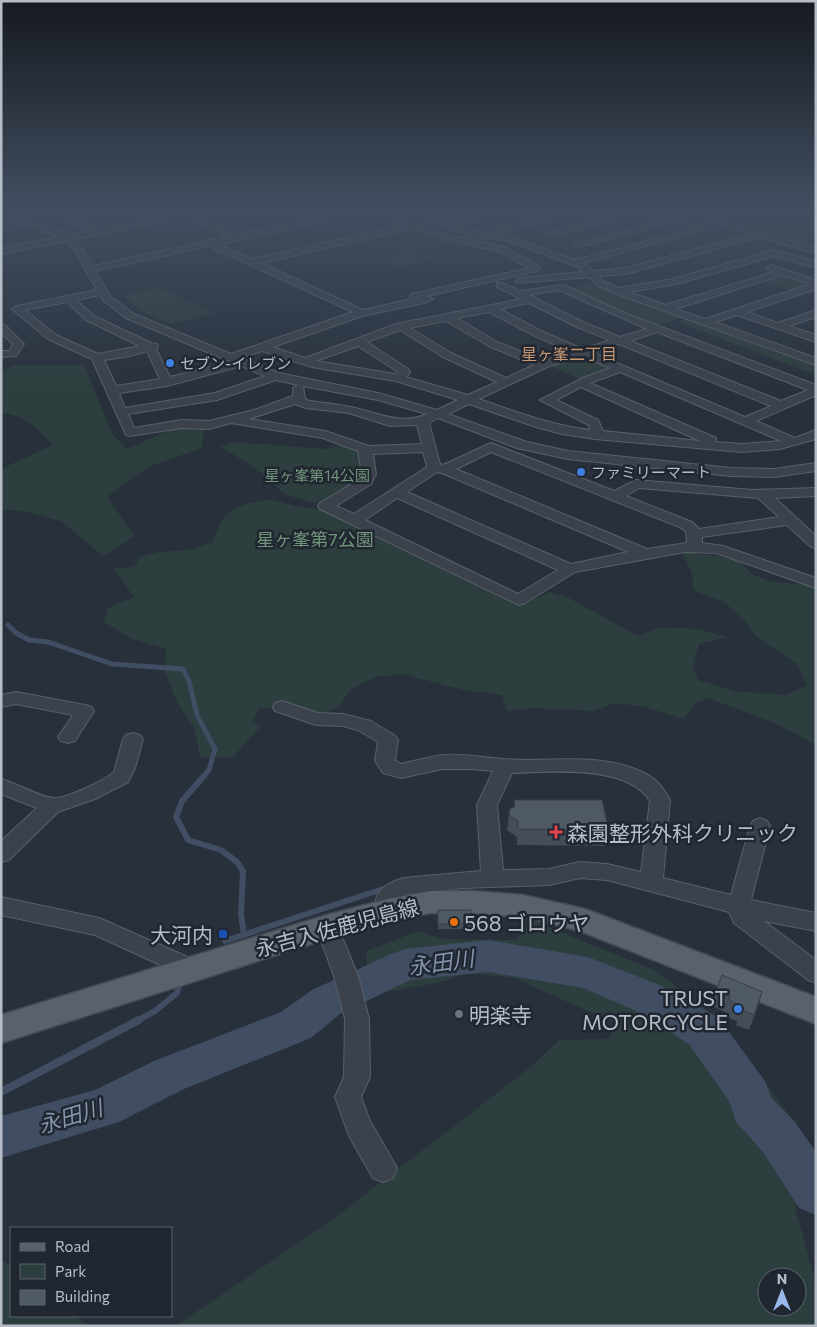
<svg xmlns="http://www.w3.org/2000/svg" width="817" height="1327" font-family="Commissioner,'Noto Sans JP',sans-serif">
	<rect width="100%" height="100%" fill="#28303b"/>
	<g fill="#2d3e3e" fill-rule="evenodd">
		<polygon points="716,207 816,207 816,242 805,244 751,228 738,212"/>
		<polygon points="589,210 609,217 587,223 565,215"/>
		<polygon points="414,250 436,259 399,268 377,259"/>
		<polygon points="781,274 812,284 793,291 760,281"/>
		<polygon points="595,283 684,317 655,326 565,287"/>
		<path d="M158 287 213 313C201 316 182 323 171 323 158 323 132 305 123 296Z"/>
		<polygon points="688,318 816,365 816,375 677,322"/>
		<polygon points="578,355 610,367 580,379 548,365"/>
		<path d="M14 365H84L113 435 127 449 173 429 204 426 202 448 148 467 107 497 135 536 103 556 61 521 27 512 1 509V469L53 445C39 430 23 414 1 413V373Z"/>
		<polygon points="233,442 328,449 341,444 360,450 362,473 360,480 324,503 311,502 286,495 252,466 220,446"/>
		<path d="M269 499 294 506 323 509 521 605 550 592 567 597 638 636 660 627 698 629 727 637 699 644 693 666 698 680 736 691 787 695 807 685 797 664 757 637 744 620 724 602 693 590 692 573 682 552 720 556 741 562 753 575 772 582 803 584 816 588V745L775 723 708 698 696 703 683 719 646 707 615 703 594 711 531 708 507 711 502 695 464 690 402 674 376 677 351 689 338 708 325 713 260 708 252 722 261 726 233 757 200 758 195 730 177 702 165 672 166 649 130 638 104 622 108 608 134 597 113 568 134 567 140 557 158 552 188 550 213 542C225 505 234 507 269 499Z"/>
		<path d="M529 919 656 971 719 1019 791 1118 796 1210 816 1284V1326H169L177 1325 329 1222 532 1066 559 1040 609 1039 615 1023 514 978 466 973 437 983 381 993 368 981 366 951 418 931 442 939 517 940ZM767 1277H797V1307H767Z"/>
		<polygon points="1,1259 11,1266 11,1316 75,1316 88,1326 1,1326"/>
	</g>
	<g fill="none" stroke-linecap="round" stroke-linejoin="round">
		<polyline stroke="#404d62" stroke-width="5" points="8,625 16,633 29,640 48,642 112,664 183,669 189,681 197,715 215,749 209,770 203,777"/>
		<g stroke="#404d62" stroke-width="6">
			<polyline points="204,776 182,801 176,817 188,840 221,850 237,862 243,871 241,914 244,935"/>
			<polyline points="225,941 389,887"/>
			<polyline points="137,1021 155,1011 177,993 180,982"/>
		</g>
		<polyline stroke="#404d62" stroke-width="8" points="1,1092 139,1020"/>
		<polygon fill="#404d62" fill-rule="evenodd" points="488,940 588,957 662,986 719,1018 765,1081 772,1099 795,1122 816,1152 816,1215 799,1208 763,1152 736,1122 729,1101 689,1044 634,1010 583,988 488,972 410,980 340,1014 311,1038 184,1089 119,1122 1,1158 1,1116 95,1090 154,1061 281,1012 312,990 391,954 405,949"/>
		<defs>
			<g id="minor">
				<path d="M15 207H32L69 216 115 207H125V210L78 219 102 229 214 207H230L196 215 239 234 369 207 451 236 504 247 540 267 538 271 427 296 433 299 428 302 362 316 273 347 305 358 396 324 521 299 497 287V283H503L520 291 563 285 627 314 816 385V395L756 421 795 438 816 430V439L780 449 742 452 595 439 562 434 536 427 469 404 448 414 527 442 568 451 731 468 774 469 816 463V471L774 477 731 476 568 459 517 448 438 418 429 423 440 464 443 465 491 443 614 491 636 480 752 490 816 488V496L775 498 816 536V548L811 547 787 525 702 537V543L723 546 816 578V588L716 553 685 552 575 572 525 603 519 605 320 509 318 506 320 503 360 479 362 474 358 451 323 438 231 423 209 429 182 428 130 436 126 435 92 359 48 339 12 309 17 306 97 290 74 249 67 241 1 254V248L59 237 41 229 1 220V215L47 225 69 235 92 231 56 216ZM366 212 405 225 252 259 219 244ZM186 217 229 236 93 266 75 239ZM414 228 446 240 498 251 529 268 412 294 410 296 412 299 363 310 261 263ZM209 246 353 312 231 354 134 314 110 296 95 271ZM559 290 647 329 620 337 585 323 529 295ZM100 295 103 300 126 318 231 362 170 377 156 349 158 346 157 344 151 343 94 316 76 300ZM67 302 86 320 140 346 98 354 56 335 25 310ZM529 303 577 327 610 340 583 349 543 332 500 309ZM489 312 535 336 572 352 544 361 497 342 457 318ZM446 321 489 346 534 365 506 378 451 353 410 328ZM400 330 443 357 497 382 468 395 406 377 410 373 408 369 367 342ZM657 332 808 390 781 401 630 341ZM619 344 771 406 745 417 593 353ZM358 346 398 372 395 374 316 361ZM147 351 160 379 116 386 104 360 130 356ZM262 351 312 367 396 381 458 400 437 410 378 393 279 373 241 358ZM582 356 610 368 583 378 540 400 589 425 590 430C551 425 516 412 479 399L547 367ZM241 366 265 376 215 393 125 408 119 393 167 386ZM620 372 781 441 742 444 716 442V438L590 383ZM276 380 298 385 293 388V396L254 410 209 421 182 420 134 428 128 414 217 400ZM303 386 378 400 427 414C401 426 376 412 351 407 337 404 323 403 309 401L305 399ZM581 387 700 441 603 431 598 420 556 400ZM295 404 306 408 349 413 390 426 417 425 422 444 369 446 325 431 249 419ZM423 452 427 467 354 514 336 506 371 484 376 474 373 454ZM491 452 682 528 686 532 687 543 647 549 456 469ZM437 472 442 473 628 552 571 564 407 492ZM639 488 758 498 779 517 699 529 692 522 626 496ZM397 498 558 570 518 594 365 520Z"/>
				<path d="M387 207 424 214 454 207H469L433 217 449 222 519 207H534L458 226 486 233V230L582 207H591V210L491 234 509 236 575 260 694 229 673 222 579 247 575 244 664 220 644 213 549 237 545 234 546 232 635 211 628 207H640L707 229 584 263 593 271 626 268 751 234 682 213V209H685L816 248V254L760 237 626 274 599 276 603 281 619 288 673 279 774 250 816 262V268L774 256 677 284 629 292 666 305 773 272 766 268 771 265 816 280V289L747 312 778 323 816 310V317L789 326 816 335V342L737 315 715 322 816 358V365L614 293 597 285 589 277 517 283 515 281 520 278 583 272 578 267 505 240 473 237 414 215 398 214 387 210ZM782 275 811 284 705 319 676 309Z"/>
				<polygon points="1,324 5,325 24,344 16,356 1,357 1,351 9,351 13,344 1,333"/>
				<polygon points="16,692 85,705 92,707 94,711 75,741 68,743 61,741 58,737 73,715 16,704 1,707 1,695"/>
				<path d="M282 701 318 713 343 714 371 721 395 736 398 740 395 760 401 764C414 761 429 757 442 755 463 753 483 758 504 759 549 763 601 751 644 773 657 779 663 788 670 800L663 878 731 895 750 826 753 821 760 818 767 821 770 826 751 900 816 913V931L764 921 816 960V983L808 980 734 923 729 912 607 880 580 878 549 885 463 888 408 894 399 899V910L396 916 388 919 380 916C368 895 384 884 403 878L481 871 477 805 493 771 472 769H442L401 778 383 773 375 761 378 742 358 730 343 726 316 725 275 711 273 707 275 703ZM512 773C550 772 627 764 650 801L641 872 607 864 580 862 549 869 503 870 497 805Z"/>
				<path d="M133 733 140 735 143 739 135 768 128 782 95 799 58 812 9 860 1 862V841L37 808 1 794V779C16 783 40 797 53 798 64 800 105 780 114 772L123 739 126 735Z"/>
				<polygon points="1,897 99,918 199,962 203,969 199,976 191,979 95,935 1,915"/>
				<polygon points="327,918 335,921 338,927 358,976 369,1019 370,1077 361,1097 370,1121 397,1168 393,1178 383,1182 373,1178 349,1136 335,1097 344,1077 345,1019 334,976 316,927 319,921"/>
			</g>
			<polygon id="major" points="431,891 472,891 523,895 585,909 816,997 816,1024 580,931 523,917 472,913 431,913 388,921 327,939 1,1043 1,1015 327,915 388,899"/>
		</defs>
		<use href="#minor" stroke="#59606a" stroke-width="2"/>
		<use href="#major" stroke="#444b55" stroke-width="3"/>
		<use href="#minor" fill="#3b424c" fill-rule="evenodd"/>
		<use href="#major" fill="#59616c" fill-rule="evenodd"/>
	</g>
	<g fill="#454d59">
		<polygon points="277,207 351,207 351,209 309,218"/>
		<polygon points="514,800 609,831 606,846 517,845 517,837 507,830 509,815 514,807"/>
		<polygon points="438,910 471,924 471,929 438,929"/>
		<polygon points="716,991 758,1007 749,1030 736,1025 737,1021 724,1016 725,1012 712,1006"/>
	</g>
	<g fill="#383f48">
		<polygon points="318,207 351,207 351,209 309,218 308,209"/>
		<polygon points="762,992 758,1007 749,1030 754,1015"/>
	</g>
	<g fill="#505a67" stroke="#383f48">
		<polygon points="303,207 318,207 308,209"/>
		<polygon points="514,800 602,800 609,831 518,829 518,821 509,815 510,809 515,807"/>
		<rect x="438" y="910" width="33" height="14"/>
		<polygon points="722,975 762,992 754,1015 740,1009 742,1006 729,1000 730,996 716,991"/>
	</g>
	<linearGradient id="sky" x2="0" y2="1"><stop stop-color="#161a20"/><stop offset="0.53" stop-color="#424e60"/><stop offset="1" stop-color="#424e60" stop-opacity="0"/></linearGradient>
	<rect width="817" height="393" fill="url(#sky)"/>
	<g fill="#3f7fe0" stroke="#202731" stroke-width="2">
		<circle cx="170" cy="363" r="5"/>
		<circle cx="581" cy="472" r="5"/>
		<circle cx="738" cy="1009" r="5"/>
	</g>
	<path fill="#e0444e" stroke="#202731" stroke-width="2" d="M553.5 824.5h5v5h5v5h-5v5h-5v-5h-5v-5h5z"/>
	<circle fill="#e8710a" stroke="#202731" stroke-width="2" cx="454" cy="922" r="5"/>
	<rect fill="#1a4fb4" stroke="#202731" stroke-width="2" x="218" y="929" width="10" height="10" rx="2.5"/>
	<circle fill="#6b7280" stroke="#202731" stroke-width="2" cx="459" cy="1014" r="5"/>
	<g text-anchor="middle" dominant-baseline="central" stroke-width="5" stroke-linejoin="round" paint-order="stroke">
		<g font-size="15" fill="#b7bdc7" stroke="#202731" text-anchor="start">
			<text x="180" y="363">セブン-イレブン</text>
			<text x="591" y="472">ファミリーマート</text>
		</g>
		<g font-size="15" fill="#71957a" stroke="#202731">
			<text x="317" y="475">星ヶ峯第14公園</text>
		</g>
		<g font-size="16" fill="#c79872" stroke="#202731">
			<text x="569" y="353">星ヶ峯二丁目</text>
		</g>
		<g font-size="18" fill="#71957a" stroke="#202731">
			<text x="315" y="539">星ヶ峯第7公園</text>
		</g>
		<g font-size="21" fill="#b7bdc7" stroke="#202731" text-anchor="start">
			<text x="567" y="832">森園整形外科クリニック</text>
			<text x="464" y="922">568 ゴロウヤ</text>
			<text x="213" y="934" text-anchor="end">大河内</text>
			<text x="728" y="997" text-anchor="end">TRUST<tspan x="728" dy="24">MOTORCYCLE</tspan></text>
			<text x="469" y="1014">明楽寺</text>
		</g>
		<g font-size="21" fill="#b7bdc7" stroke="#202731">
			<text transform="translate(337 927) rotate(-15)">永吉入佐鹿児島線</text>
		</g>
		<g font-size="22" font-style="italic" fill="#8393aa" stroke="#202731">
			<text transform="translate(441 962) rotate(-8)">永田川</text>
			<text transform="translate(70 1116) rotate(-17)">永田川</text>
		</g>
	</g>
	<rect width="817" height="1327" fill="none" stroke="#b7bdc7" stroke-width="5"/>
	<rect x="10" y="1227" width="162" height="90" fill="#202731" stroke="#5c636d"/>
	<rect x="20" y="1243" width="25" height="8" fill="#59616c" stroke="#5c636d"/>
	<text x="55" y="1252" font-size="15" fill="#b7bdc7">Road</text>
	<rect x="20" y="1264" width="25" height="15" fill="#2d3e3e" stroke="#5c636d"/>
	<text x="55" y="1277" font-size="15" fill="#b7bdc7">Park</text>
	<rect x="20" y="1290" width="25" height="15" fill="#505a67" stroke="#5c636d"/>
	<text x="55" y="1302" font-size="15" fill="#b7bdc7">Building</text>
	<g transform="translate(782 1292)"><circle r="24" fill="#202731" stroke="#5c636d"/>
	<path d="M0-4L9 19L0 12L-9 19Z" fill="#98b7ea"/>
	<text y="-8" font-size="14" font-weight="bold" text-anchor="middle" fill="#b7bdc7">N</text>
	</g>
</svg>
